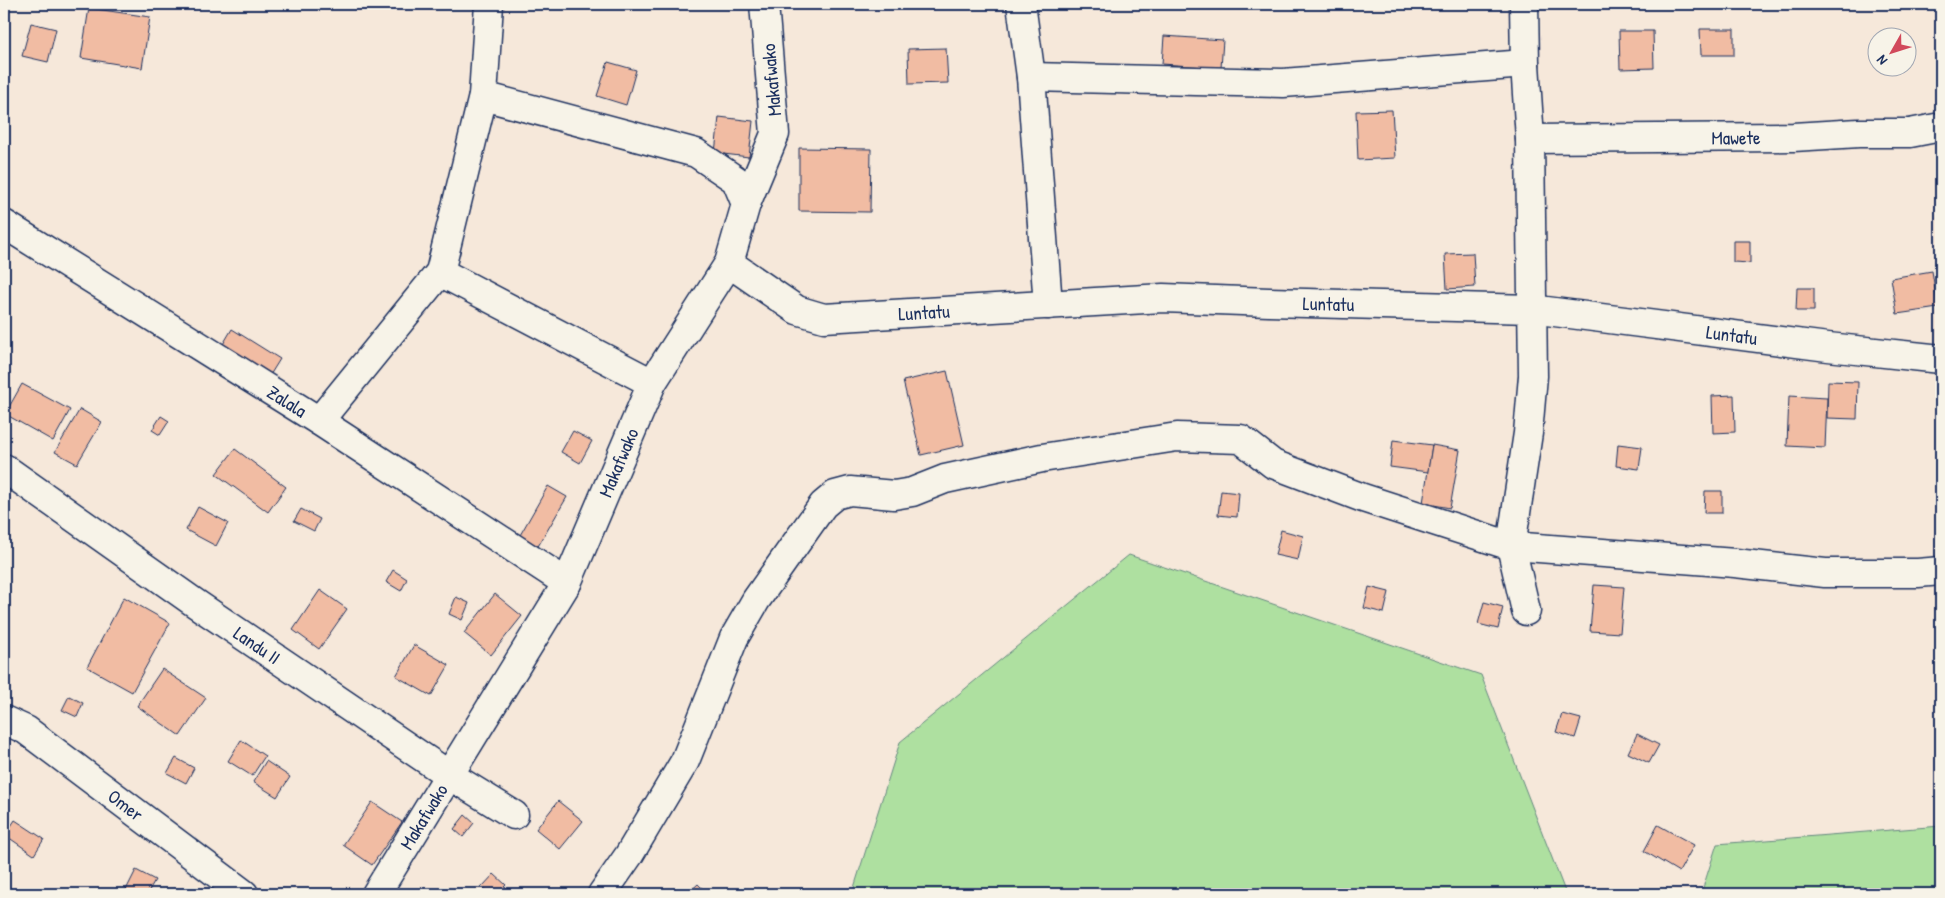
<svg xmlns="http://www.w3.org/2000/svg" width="1945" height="898" font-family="'Patrick Hand',sans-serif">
	<rect width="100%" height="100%" fill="#f6e8da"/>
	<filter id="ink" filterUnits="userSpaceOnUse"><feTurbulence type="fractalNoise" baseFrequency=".02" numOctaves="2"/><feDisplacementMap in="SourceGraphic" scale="10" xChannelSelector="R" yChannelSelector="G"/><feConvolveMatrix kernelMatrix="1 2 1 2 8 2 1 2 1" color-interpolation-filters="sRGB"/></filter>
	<g filter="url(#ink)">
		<g fill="#aee0a0" stroke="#64887f">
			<polygon points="1129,555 1481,675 1566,894 852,894 900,742"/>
			<polygon points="1941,826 1941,894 1701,894 1717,844"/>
		</g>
		<g fill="#f1bca3" stroke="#1b2f5e">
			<polygon points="89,8 150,17 142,68 81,58"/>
			<polygon points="31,23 56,29 48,62 22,56"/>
			<polygon points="1700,29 1734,29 1734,55 1701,55"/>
			<polygon points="1619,31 1653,31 1654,68 1620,69"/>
			<polygon points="1164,36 1223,40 1221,68 1162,64"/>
			<polygon points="946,48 948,83 909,84 908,49"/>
			<polygon points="608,62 636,70 626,105 597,96"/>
			<polygon points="1392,110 1395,158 1358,160 1356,111"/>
			<polygon points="719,117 753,121 749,157 715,153"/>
			<polygon points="799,148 871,149 870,212 799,211"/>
			<polygon points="1733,241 1750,241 1750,263 1733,262"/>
			<polygon points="1473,253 1475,287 1447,289 1445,254"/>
			<polygon points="1932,271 1938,308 1897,314 1891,278"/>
			<polygon points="1797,288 1814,288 1814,311 1796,311"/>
			<polygon points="232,329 280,359 267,380 219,351"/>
			<polygon points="947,371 964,445 921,455 903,381"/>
			<polygon points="1828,381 1858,382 1857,419 1827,418"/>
			<polygon points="22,384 70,410 53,441 5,414"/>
			<polygon points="1734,395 1735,432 1713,433 1712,396"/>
			<polygon points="1789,396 1827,398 1825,448 1787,446"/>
			<polygon points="80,409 102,422 77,464 55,452"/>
			<polygon points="161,416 169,421 160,435 152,430"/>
			<polygon points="573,431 592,441 580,463 561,452"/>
			<polygon points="1393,440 1432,445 1428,472 1390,467"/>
			<polygon points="1618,444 1642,447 1639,469 1616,466"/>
			<polygon points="1432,445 1460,450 1450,508 1423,503"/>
			<polygon points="235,449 286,487 268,512 216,474"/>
			<polygon points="548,486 567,497 537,548 519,537"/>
			<polygon points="1221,491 1239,493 1237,517 1218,515"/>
			<polygon points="1705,491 1722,491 1722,513 1704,513"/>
			<polygon points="198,507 228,523 216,546 186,530"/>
			<polygon points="301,509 320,519 314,531 294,521"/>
			<polygon points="1281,530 1303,536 1298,560 1275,555"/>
			<polygon points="393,570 407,579 401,591 386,582"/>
			<polygon points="1594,585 1624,587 1620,633 1590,631"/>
			<polygon points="1369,587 1389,592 1384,613 1364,608"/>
			<polygon points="320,590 347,609 319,649 293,630"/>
			<polygon points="495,594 522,616 491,655 464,633"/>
			<polygon points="124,597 170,623 132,692 87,667"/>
			<polygon points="456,597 469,603 462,620 449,614"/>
			<polygon points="1484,602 1503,607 1498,629 1478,624"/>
			<polygon points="414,645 449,665 431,696 396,676"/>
			<polygon points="162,669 206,698 180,736 137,706"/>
			<polygon points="69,696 83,703 77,717 62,710"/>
			<polygon points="1562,714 1581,719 1575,738 1556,732"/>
			<polygon points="1637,734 1659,745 1649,763 1628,753"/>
			<polygon points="241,740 265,756 252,776 228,761"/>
			<polygon points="176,758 194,768 186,783 167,773"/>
			<polygon points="266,761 290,777 277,797 253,782"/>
			<polygon points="558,801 583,821 560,849 536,829"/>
			<polygon points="372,802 402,822 372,865 343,845"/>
			<polygon points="465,815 474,823 463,837 454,829"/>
			<polygon points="15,820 44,839 34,855 5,835"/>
			<polygon points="1658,825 1694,845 1679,872 1644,851"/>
			<polygon points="136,870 155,880 147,894 124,894"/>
			<polygon points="494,874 506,885 497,894 490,894 482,887"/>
			<polygon points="698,884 708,894 687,894"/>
		</g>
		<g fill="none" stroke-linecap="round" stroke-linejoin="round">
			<defs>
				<g id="street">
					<polyline points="1021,4 1031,77 1048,305"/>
					<polyline points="1524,4 1525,64 1530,139 1533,376 1528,433 1511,546 1526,611"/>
					<polyline points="1031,77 1283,83 1525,64"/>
					<polyline points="483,96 696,153 736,180 746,204"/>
					<path id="s1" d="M1530 139 1793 137 1859 133H1910L1941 127"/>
					<path id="s2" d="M4 224 319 421 567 583"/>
					<path id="s3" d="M729 263 797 310 824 318 1163 298 1269 302 1531 309 1828 347 1941 359"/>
					<polyline points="440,272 652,383"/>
					<polyline points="319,421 440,272 483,96 489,4"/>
					<path id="s4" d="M4 468 195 603 449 775 514 815"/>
					<path id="s5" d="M4 720 26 730 244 894"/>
					<path id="s6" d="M376 894 567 583 652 383 729 263 746 204 775 134 764 4"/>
					<polyline points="602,894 629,855 685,761 734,638 756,600 823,505 835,495 850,491 894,495 912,492 945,479 1042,458 1177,437 1241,439 1273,464 1363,498 1511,546 1735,563 1825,573 1918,573 1941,571"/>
				</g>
			</defs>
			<use href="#street" stroke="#1b2f5e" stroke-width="31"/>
			<use href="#street" stroke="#f7f3e8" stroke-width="28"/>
		</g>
	</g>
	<g text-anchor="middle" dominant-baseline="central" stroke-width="4" stroke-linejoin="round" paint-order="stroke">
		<g font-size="19" fill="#1b2f5e" stroke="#f7f3e8">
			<text transform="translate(771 80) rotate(-95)">Makafwako</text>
			<text stroke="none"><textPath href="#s1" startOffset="206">Mawete</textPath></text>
			<text stroke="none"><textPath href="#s3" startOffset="616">Luntatu</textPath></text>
			<text stroke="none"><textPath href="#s3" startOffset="211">Luntatu</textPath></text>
			<text stroke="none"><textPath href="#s3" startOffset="1021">Luntatu</textPath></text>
			<text stroke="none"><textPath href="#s2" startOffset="334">Zalala</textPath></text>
			<text stroke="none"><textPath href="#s6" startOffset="496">Makafwako</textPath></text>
			<text stroke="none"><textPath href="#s4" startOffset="309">Landu II</textPath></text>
			<text stroke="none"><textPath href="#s5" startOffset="149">Omer</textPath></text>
			<text stroke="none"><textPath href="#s6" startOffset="91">Makafwako</textPath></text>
		</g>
	</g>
	<rect width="1945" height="898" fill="none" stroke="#f7f3e8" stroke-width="20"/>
	<rect x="10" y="10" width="1925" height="878" fill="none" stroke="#1b2f5e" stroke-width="2" filter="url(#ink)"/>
	<g transform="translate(1892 52) rotate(231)"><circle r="24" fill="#f7f3e8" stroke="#9fa5b1"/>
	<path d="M0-4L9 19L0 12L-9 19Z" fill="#d1495b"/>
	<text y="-8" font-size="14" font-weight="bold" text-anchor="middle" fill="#1b2f5e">N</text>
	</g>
</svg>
